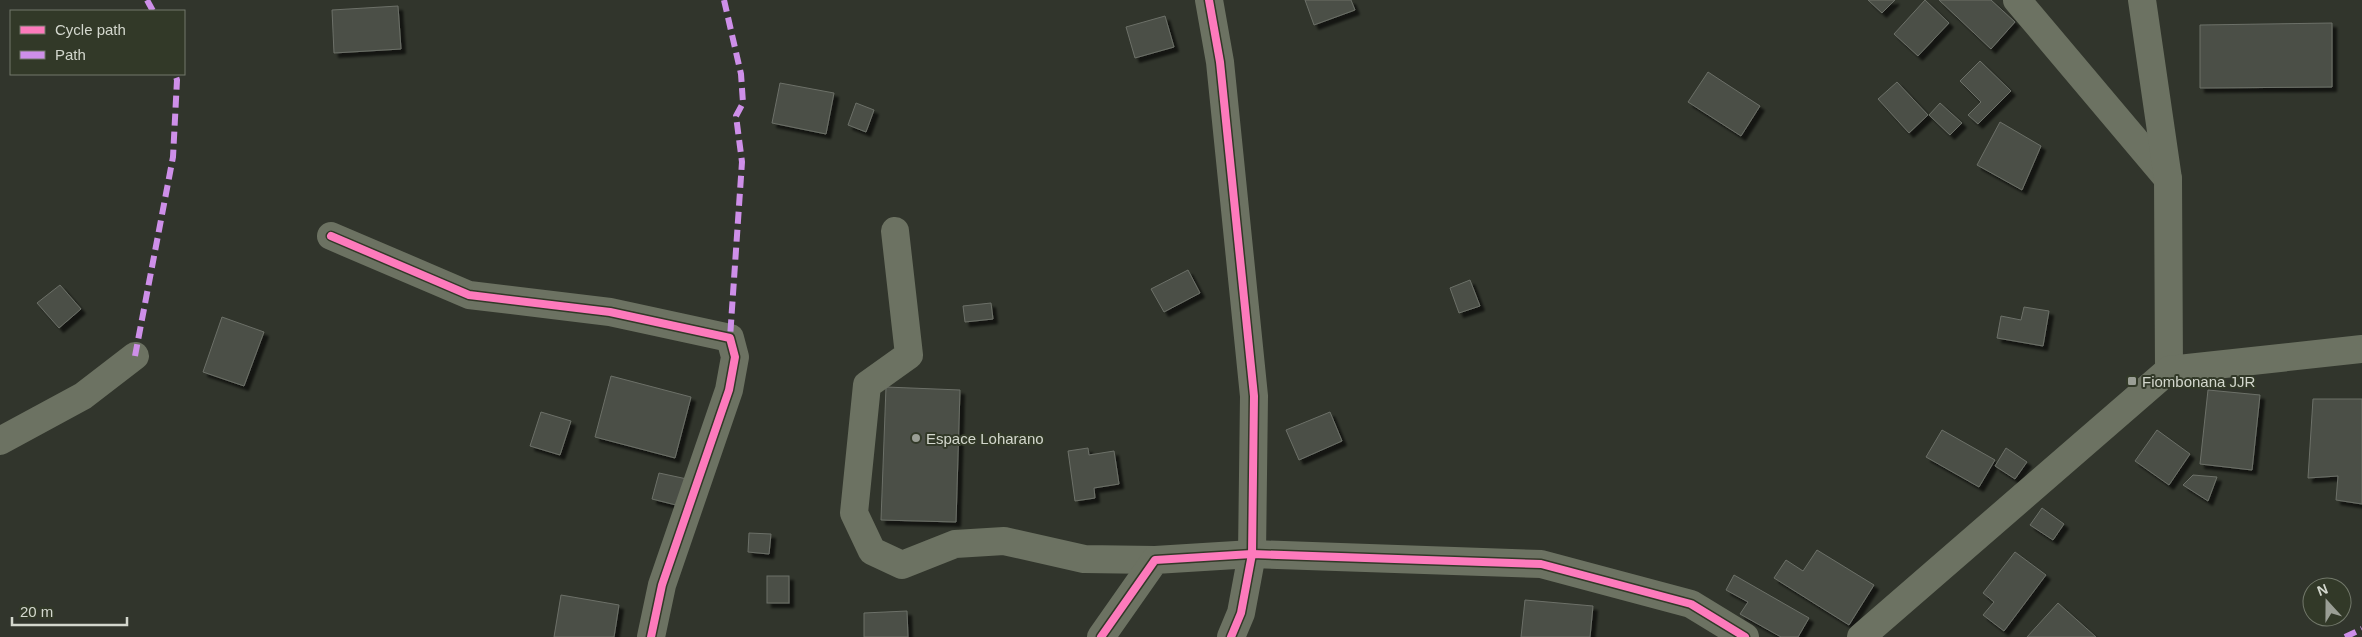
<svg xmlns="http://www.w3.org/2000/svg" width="2362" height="637" font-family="Arial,sans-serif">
	<defs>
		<filter id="shadow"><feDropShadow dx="4.5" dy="4.5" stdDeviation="1" flood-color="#0009"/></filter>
	</defs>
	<rect width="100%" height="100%" fill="#31352c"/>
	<g fill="#4b4f47" stroke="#6c7068" filter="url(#shadow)">
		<polygon points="1305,0 1351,0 1355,10 1314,25"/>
		<polygon points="1868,0 1895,0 1882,13"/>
		<polygon points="1925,0 1949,23 1918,56 1894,34"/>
		<polygon points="1939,0 1991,0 2015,22 1991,49"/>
		<polygon points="398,6 401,49 334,53 332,10"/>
		<polygon points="1165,16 1174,47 1135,58 1126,27"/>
		<polygon points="2332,23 2332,87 2200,88 2200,25"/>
		<polygon points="1980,61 2011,91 1978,124 1968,115 1981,102 1960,81"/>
		<polygon points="1708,72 1760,106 1741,136 1688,102"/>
		<polygon points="1897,82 1928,115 1909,133 1878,99"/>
		<polygon points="780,83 834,93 826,134 772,123"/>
		<polygon points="856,103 874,110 866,132 848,125"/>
		<polygon points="1940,103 1962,123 1950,135 1929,115"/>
		<polygon points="2000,122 2041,146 2022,190 1977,165"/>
		<polygon points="1188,270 1200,293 1164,312 1151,289"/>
		<polygon points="1470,280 1480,306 1459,313 1450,288"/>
		<polygon points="60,285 81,309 59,328 37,303"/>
		<polygon points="991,303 993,319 965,322 963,306"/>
		<polygon points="2024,307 2049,311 2043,346 1997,338 2001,316 2021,320"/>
		<polygon points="222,317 264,332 244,386 203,372"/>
		<polygon points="611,376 691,397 675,458 595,437"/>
		<polygon points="886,387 960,390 956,522 881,520"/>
		<polygon points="2208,390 2260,395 2252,470 2200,464"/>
		<polygon points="2313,399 2362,399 2362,504 2336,500 2338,476 2308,478"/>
		<polygon points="541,412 571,421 560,455 530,446"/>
		<polygon points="1330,412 1342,441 1299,460 1286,430"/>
		<polygon points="1942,430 1995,460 1979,487 1926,457"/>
		<polygon points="2157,430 2190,454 2169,485 2135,461"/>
		<polygon points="1088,448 1089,455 1114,451 1119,484 1094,488 1095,498 1075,501 1068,451"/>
		<polygon points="2006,448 2027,462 2015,479 1995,466"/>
		<polygon points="659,473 687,479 680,506 652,499"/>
		<polygon points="2193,475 2217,477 2208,501 2183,485"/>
		<polygon points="2042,508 2064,524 2053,540 2030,525"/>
		<polygon points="749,533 771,534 769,554 748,552"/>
		<polygon points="1817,550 1874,585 1849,625 1774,578 1786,560 1803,571"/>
		<polygon points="2015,552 2046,575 2004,631 1983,615 1994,602 1983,593"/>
		<polygon points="1734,575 1809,618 1798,637 1781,637 1740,614 1748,602 1726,590"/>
		<rect x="767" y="576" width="22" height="27"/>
		<polygon points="561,595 619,605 614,637 554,637"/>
		<polygon points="1525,600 1593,606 1590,637 1521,637"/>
		<polygon points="2058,603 2096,637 2027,637"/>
		<polygon points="907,611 908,637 864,637 864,613"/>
	</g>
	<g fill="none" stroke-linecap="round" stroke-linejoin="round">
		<g stroke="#6c7262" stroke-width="28">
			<polyline points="1209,0 1220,62 1254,396 1252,554 1241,613 1231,637"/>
			<polyline points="2017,0 2168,179"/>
			<polyline points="2142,0 2168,179 2169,370"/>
			<polyline points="895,231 909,355 867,385 854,513 872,551 902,565 955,544 1004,541 1084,559 1155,560"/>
			<polyline points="331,236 469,295 610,312 730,338 735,357 729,390 662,585 651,637"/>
			<polyline points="0,441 83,396 135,356"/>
			<polyline points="1101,637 1155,560 1252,554 1541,564 1691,604 1745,637"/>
			<polyline points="1861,637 2169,370 2362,349"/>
		</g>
		<g stroke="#ce8fe9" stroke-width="6" stroke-dasharray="12 6" stroke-linecap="butt">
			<polyline points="147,0 153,11"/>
			<polyline points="724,0 741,74 743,103 736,116 742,162 730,338"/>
			<polyline points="135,356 173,157 177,80 175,74"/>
			<polyline points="2345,637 2362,629"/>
		</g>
		<defs>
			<g id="cycleway">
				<polyline points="1209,0 1220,62 1254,396 1252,554 1241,613 1231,637"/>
				<polyline points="331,236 469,295 610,312 730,338 735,357 729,390 662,585 651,637"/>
				<polyline points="1101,637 1155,560 1252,554 1541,564 1691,604 1745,637"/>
			</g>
		</defs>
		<use href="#cycleway" stroke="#323928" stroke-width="11"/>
		<use href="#cycleway" stroke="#fd7abc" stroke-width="8"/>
	</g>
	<g fill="#9a9e95" stroke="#323928" stroke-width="2">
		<rect x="2127" y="376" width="10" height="10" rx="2.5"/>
		<circle cx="916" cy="438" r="5"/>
	</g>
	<g text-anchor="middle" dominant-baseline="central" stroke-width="4" stroke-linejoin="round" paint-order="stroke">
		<g font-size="15" fill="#d3d7cd" stroke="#323928" text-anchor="start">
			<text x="2142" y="381">Fiombonana JJR</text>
			<text x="926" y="438">Espace Loharano</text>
		</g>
	</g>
	<rect x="10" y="10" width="175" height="65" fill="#323928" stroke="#72786a"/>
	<rect x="20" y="26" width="25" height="8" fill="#fd7abc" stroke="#72786a"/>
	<text x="55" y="35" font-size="15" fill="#d3d7cd">Cycle path</text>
	<rect x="20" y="51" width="25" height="8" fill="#ce8fe9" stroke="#72786a"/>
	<text x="55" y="60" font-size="15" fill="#d3d7cd">Path</text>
	<g transform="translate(2327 602) rotate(339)"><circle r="24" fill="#323928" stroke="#72786a"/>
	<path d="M0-4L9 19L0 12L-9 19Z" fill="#9a9e95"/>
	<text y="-8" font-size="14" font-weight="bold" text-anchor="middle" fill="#d3d7cd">N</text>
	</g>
	<path d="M12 617v8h115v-8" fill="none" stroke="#d3d7cd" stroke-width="2.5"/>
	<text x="20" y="617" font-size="15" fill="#d3d7cd" stroke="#323928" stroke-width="4" paint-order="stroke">20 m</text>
</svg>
